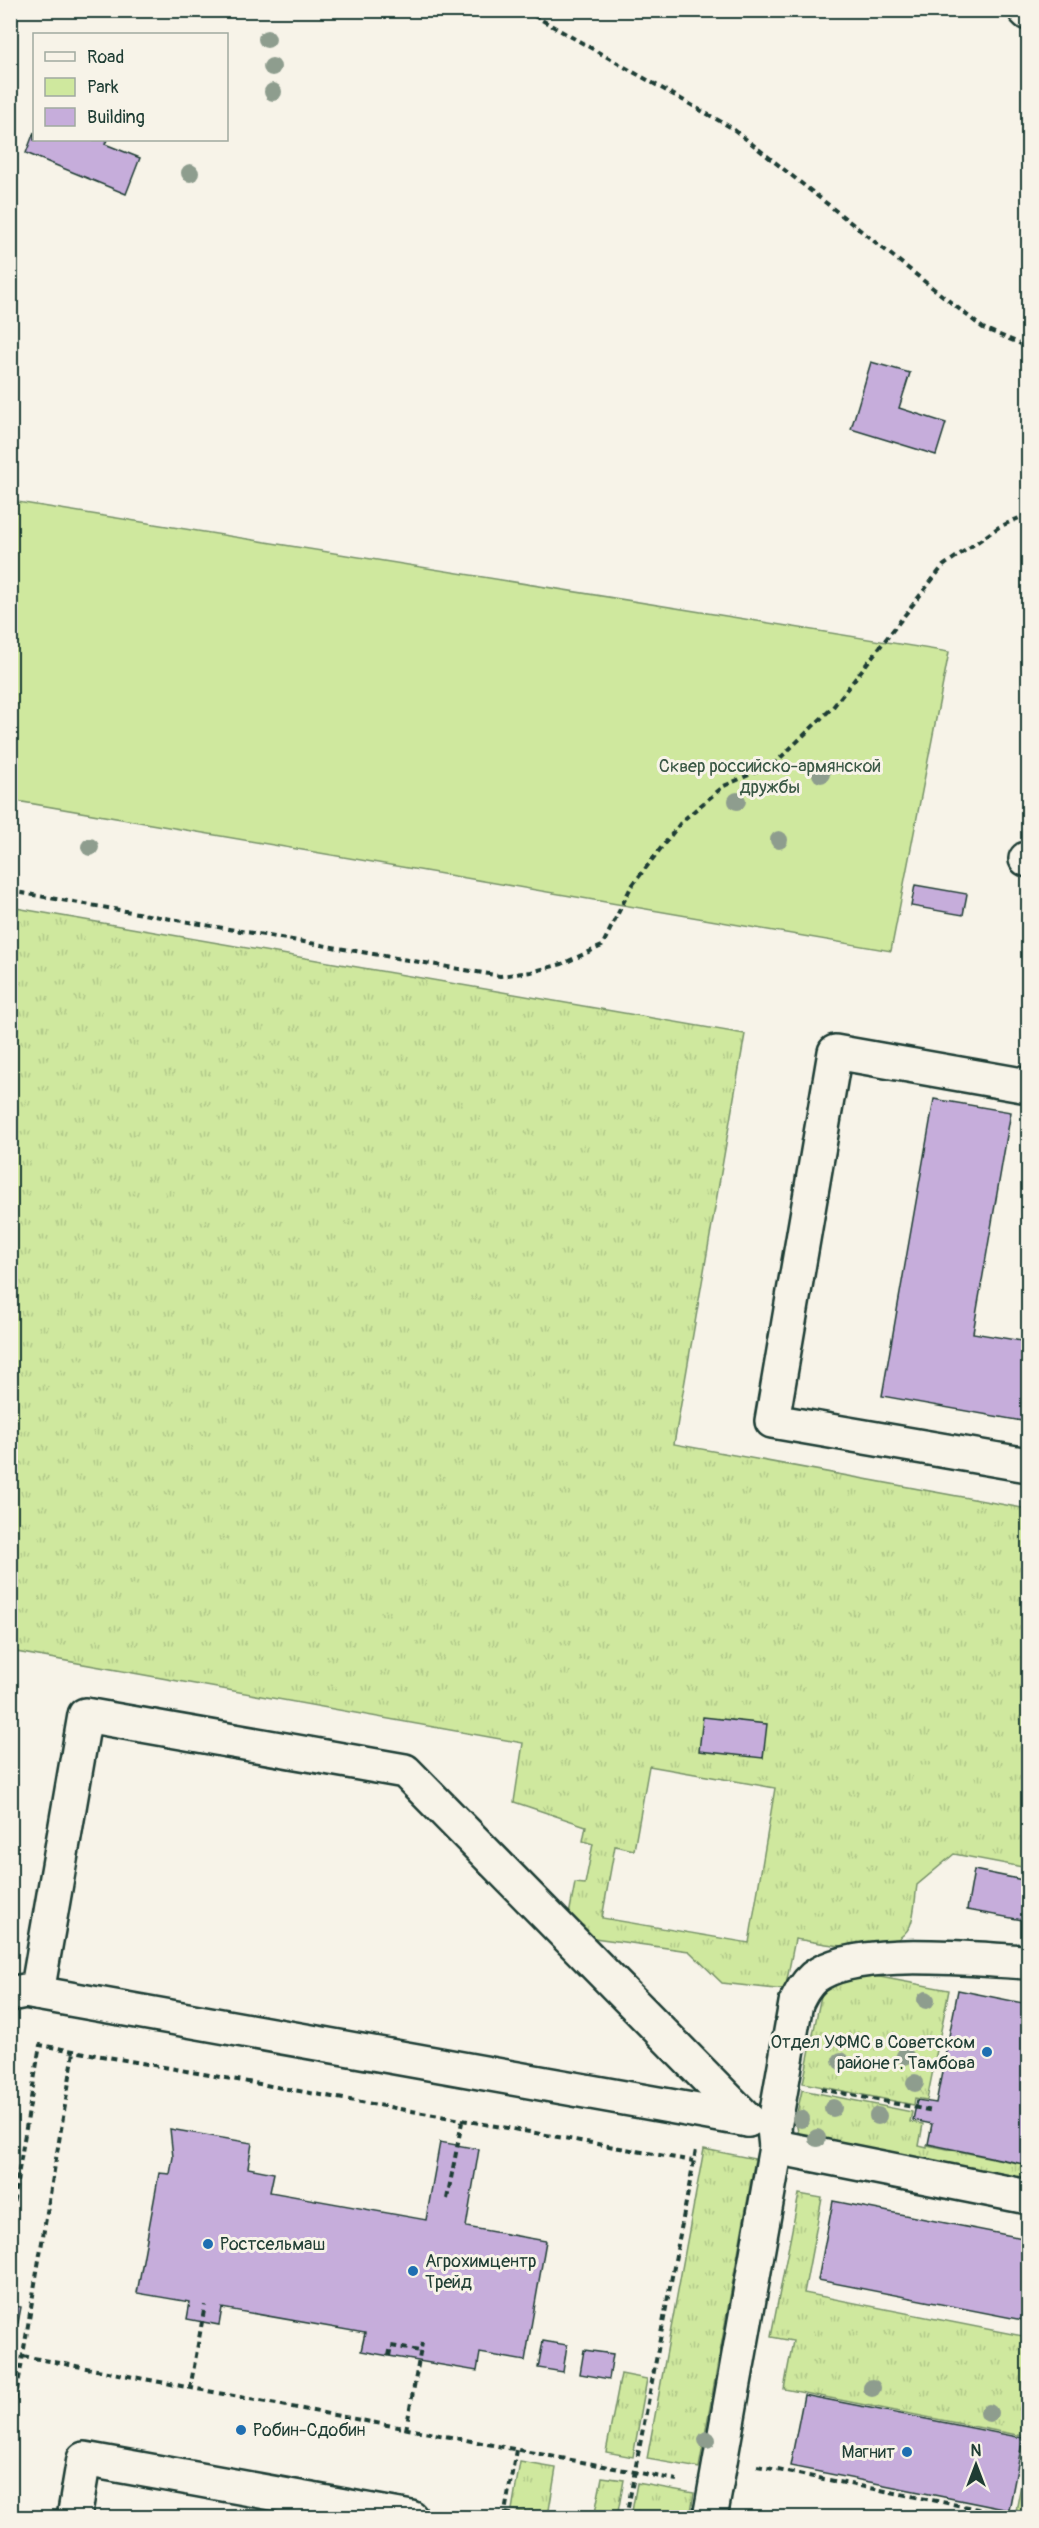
<svg xmlns="http://www.w3.org/2000/svg" width="1039" height="2528" font-family="Pangolin,sans-serif">
	<defs>
		<pattern id="grass-tufts" width="24" height="20" patternUnits="userSpaceOnUse" patternTransform="scale(1.5)"><rect width="24" height="20" fill="#cfe89e"/><path d="M3 7l-1-3M5 7V3M7 7l1-3M15 17l-1-3M17 17v-4M19 17l1-3" fill="none" stroke="#b1c889"/></pattern>
	</defs>
	<rect width="100%" height="100%" fill="#f7f3e8"/>
	<filter id="ink" filterUnits="userSpaceOnUse"><feTurbulence type="fractalNoise" baseFrequency=".0167" numOctaves="2"/><feDisplacementMap in="SourceGraphic" scale="12" xChannelSelector="R" yChannelSelector="G"/><feConvolveMatrix kernelMatrix="1 2 1 2 8 2 1 2 1" color-interpolation-filters="sRGB"/></filter>
	<g filter="url(#ink)">
		<g fill="url(#grass-tufts)" stroke="#779269" stroke-width="1.5" fill-rule="evenodd">
			<path d="M10 907 745 1034 674 1444 1028 1509V1868L954 1854 917 1885C915 1897 915 1915 910 1926 892 1961 825 1943 795 1939L785 1990 722 1983 689 1951 587 1937 569 1915 575 1883 585 1884 593 1844 583 1841 586 1826 514 1802 523 1743 11 1651ZM649 1766 775 1788 749 1943 602 1918 615 1846 634 1850Z"/>
			<polygon points="864,1974 949,1990 927,2100 915,2098 914,2105 803,2083 823,1986"/>
			<path d="M802 2090 912 2112 910 2122 923 2124 919 2146 927 2148V2145L1028 2165V2187L802 2139C791 2124 799 2107 802 2090Z"/>
			<polygon points="704,2149 755,2159 699,2468 647,2459"/>
			<polygon points="799,2194 822,2198 804,2293 1028,2337 1028,2437 784,2389 793,2341 771,2337"/>
			<polygon points="621,2374 647,2379 633,2457 606,2452"/>
			<polygon points="1028,2449 1028,2514 1016,2511"/>
			<polygon points="520,2462 556,2468 548,2516 512,2510"/>
			<polygon points="602,2477 624,2480 617,2517 595,2513"/>
			<polygon points="637,2483 694,2493 690,2517 631,2517"/>
		</g>
		<polygon fill="#cfe89e" stroke="#779269" stroke-width="1.5" points="11,501 949,652 891,951 11,800"/>
		<g fill="#c6addb" stroke="#1f3d34" stroke-width="1.5">
			<polygon points="34,132 34,140 107,140 105,144 140,158 126,194 26,153"/>
			<polygon points="871,362 910,373 899,408 946,423 936,455 851,429"/>
			<polygon points="915,885 967,894 963,915 911,906"/>
			<polygon points="934,1099 1011,1112 973,1333 1028,1342 1028,1422 882,1396"/>
			<polygon points="703,1717 767,1724 763,1758 699,1751"/>
			<polygon points="974,1870 1028,1881 1028,1921 967,1910"/>
			<polygon points="958,1990 1028,2004 1028,2165 928,2144 932,2124 913,2120 917,2100 936,2103"/>
			<polygon points="170,2129 252,2143 248,2168 274,2173 270,2192 426,2220 440,2142 479,2149 466,2227 546,2241 525,2361 480,2353 477,2371 389,2356 361,2351 365,2333 222,2308 219,2325 187,2319 190,2302 137,2293 159,2173 170,2174 173,2157"/>
			<polygon points="833,2201 1028,2239 1028,2321 818,2280"/>
			<polygon points="10,2305 21,2307 18,2323 10,2322"/>
			<polygon points="543,2341 567,2345 563,2372 538,2368"/>
			<polygon points="584,2350 613,2354 609,2379 580,2374"/>
			<polygon points="804,2395 1023,2438 1009,2510 790,2466"/>
		</g>
		<g fill="none" stroke-linecap="round" stroke-linejoin="round">
			<defs>
				<g id="minor">
					<polyline points="1025,10 1028,13"/>
					<polyline points="1026,859 1028,860"/>
					<polyline points="1028,1086 835,1052 772,1421 1028,1465"/>
					<polyline points="37,1993 85,1715 405,1771 748,2120"/>
					<polyline points="10,1994 25,1991 748,2120"/>
					<polyline points="776,2147 1028,2197"/>
					<polyline points="74,2518 84,2459 411,2518"/>
					<path d="M710 2518 776 2147 774 2128 796 2003C801 1993 805 1985 814 1977 856 1945 976 1960 1028 1962"/>
				</g>
			</defs>
			<use href="#minor" stroke="#1f3d34" stroke-width="38"/>
			<g stroke="#1f3d34" stroke-width="4" stroke-dasharray="6 4.5" stroke-linecap="butt">
				<polyline points="524,10 732,128 983,328 1028,347"/>
				<polyline points="10,891 500,976 531,972 562,964 602,946 631,887 682,821 724,786 774,764 833,707 943,566 999,527 1028,514"/>
				<polyline points="821,2089 933,2111"/>
				<polyline points="447,2199 462,2122"/>
				<polyline points="10,2223 40,2045 693,2161"/>
				<polyline points="23,2356 677,2480"/>
				<polyline points="389,2356 391,2346 420,2351"/>
				<polyline points="190,2389 205,2305"/>
				<polyline points="406,2430 422,2343"/>
				<polyline points="10,2432 74,2052"/>
				<polyline points="757,2466 1024,2518"/>
				<polyline points="505,2513 530,2518"/>
				<polyline points="504,2518 516,2450"/>
				<polyline points="626,2518 696,2150"/>
			</g>
			<use href="#minor" stroke="#f7f3e8" stroke-width="33"/>
		</g>
		<g fill="#8e9d8e">
			<circle cx="267" cy="39" r="9"/>
			<circle cx="272" cy="67" r="9"/>
			<circle cx="273" cy="92" r="9"/>
			<circle cx="190" cy="173" r="9"/>
			<circle cx="821" cy="774" r="9"/>
			<circle cx="737" cy="801" r="9"/>
			<circle cx="779" cy="840" r="9"/>
			<circle cx="90" cy="847" r="9"/>
			<circle cx="926" cy="2000" r="9"/>
			<circle cx="905" cy="2056" r="9"/>
			<circle cx="841" cy="2061" r="9"/>
			<circle cx="915" cy="2083" r="9"/>
			<circle cx="833" cy="2108" r="9"/>
			<circle cx="878" cy="2116" r="9"/>
			<circle cx="801" cy="2119" r="9"/>
			<circle cx="817" cy="2138" r="9"/>
			<circle cx="872" cy="2388" r="9"/>
			<circle cx="989" cy="2413" r="9"/>
			<circle cx="707" cy="2440" r="9"/>
		</g>
	</g>
	<g fill="#1f6fb2" stroke="#f7f3e8" stroke-width="2">
		<circle cx="987" cy="2052" r="6"/>
		<circle cx="208" cy="2244" r="6"/>
		<circle cx="413" cy="2271" r="6"/>
		<circle cx="241" cy="2430" r="6"/>
		<circle cx="907" cy="2452" r="6"/>
	</g>
	<g text-anchor="middle" dominant-baseline="central" stroke-width="6" stroke-linejoin="round" paint-order="stroke">
		<g font-size="18" fill="#395744" stroke="#f7f3e8">
			<text x="770" y="766">Сквер российско-армянской<tspan x="770" dy="21">дружбы</tspan></text>
		</g>
		<g font-size="18" fill="#1f3d34" stroke="#f7f3e8" text-anchor="start">
			<text x="975" y="2042" text-anchor="end">Отдел УФМС в Советском<tspan x="975" dy="21">районе г. Тамбова</tspan></text>
			<text x="220" y="2244">Ростсельмаш</text>
			<text x="425" y="2261">Агрохимцентр<tspan x="425" dy="21">Трейд</tspan></text>
			<text x="253" y="2430">Робин-Сдобин</text>
			<text x="895" y="2452" text-anchor="end">Магнит</text>
		</g>
	</g>
	<rect width="1039" height="2528" fill="none" stroke="#f7f3e8" stroke-width="36"/>
	<rect x="18" y="18" width="1003" height="2492" fill="none" stroke="#1f3d34" stroke-width="2" filter="url(#ink)"/>
	<rect x="33" y="33" width="195" height="108" fill="#f7f3e8" stroke="#a1aaa0" stroke-width="1.5"/>
	<rect x="45" y="52" width="30" height="9" fill="#f7f3e8" stroke="#a1aaa0" stroke-width="1.5"/>
	<text x="87" y="63" font-size="18" fill="#1f3d34">Road</text>
	<rect x="45" y="78" width="30" height="18" fill="#cfe89e" stroke="#a1aaa0" stroke-width="1.5"/>
	<text x="87" y="93" font-size="18" fill="#1f3d34">Park</text>
	<rect x="45" y="108" width="30" height="18" fill="#c6addb" stroke="#a1aaa0" stroke-width="1.5"/>
	<text x="87" y="123" font-size="18" fill="#1f3d34">Building</text>
	<g transform="translate(976 2465)" stroke="#f7f3e8" stroke-width="4.5" paint-order="stroke">
	<path d="M0-4.5L10 22L0 15L-10 22Z" fill="#1f3d34"/>
	<text y="-9" font-size="16" font-weight="bold" text-anchor="middle" fill="#1f3d34">N</text>
	</g>
</svg>
